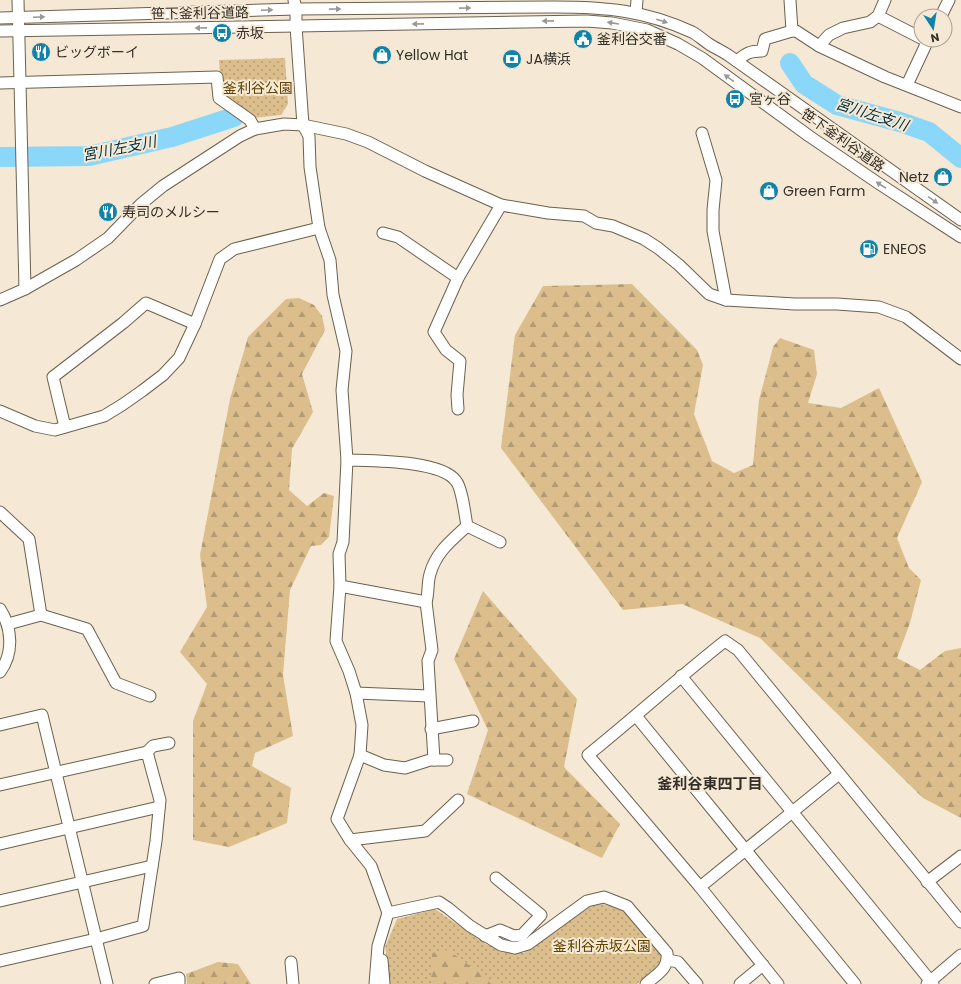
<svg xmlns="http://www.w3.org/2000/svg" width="961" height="984" font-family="Poppins,'Noto Sans JP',sans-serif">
	<defs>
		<pattern id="forest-firs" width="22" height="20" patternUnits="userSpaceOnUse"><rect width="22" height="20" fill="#dbbe8c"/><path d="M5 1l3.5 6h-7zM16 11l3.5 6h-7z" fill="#b29b72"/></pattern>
		<pattern id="park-dots" width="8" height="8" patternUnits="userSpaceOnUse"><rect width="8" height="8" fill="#dbbe8c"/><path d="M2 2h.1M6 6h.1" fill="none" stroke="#b29b72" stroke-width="1.8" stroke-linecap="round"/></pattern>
	</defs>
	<rect width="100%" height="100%" fill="#f5e9d5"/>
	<g fill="url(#forest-firs)">
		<polygon points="632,284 697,350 703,365 694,414 712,461 734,473 753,465 759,400 773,347 780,338 814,350 817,374 808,403 841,408 879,388 922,482 897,538 909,568 921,580 910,623 897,658 920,670 945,651 961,648 961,818 923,798 760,638 682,604 623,610 501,448 515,335 543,286"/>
		<polygon points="299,298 314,305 322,316 325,330 302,374 313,412 292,449 289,490 307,506 324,493 334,496 329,537 321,545 311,546 290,590 283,675 293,736 255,753 252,766 291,788 287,823 229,847 193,840 193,721 207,684 180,652 207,607 200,555 230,399 248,337 286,299"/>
		<polygon points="483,591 577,699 564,767 620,824 602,858 467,794 488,730 454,659"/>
		<polygon points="457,935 521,956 559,984 387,984 393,940"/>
		<polygon points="218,962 238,964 251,984 187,984 186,974"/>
	</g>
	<g fill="url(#park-dots)">
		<polygon points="285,58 288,104 281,115 254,118 221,93 219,60"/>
		<polygon points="602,904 623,910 661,955 660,965 637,984 503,984 487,978 448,950 432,953 431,984 390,984 391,978 385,947 397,919 435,909 487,945 507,953 524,953 589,907"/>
	</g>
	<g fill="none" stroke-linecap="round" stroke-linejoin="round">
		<g stroke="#8bd7f9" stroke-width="20">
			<polyline points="790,63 804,84 837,105 900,122 929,132 961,158"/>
			<polyline points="0,157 89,156 172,137 234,117"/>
		</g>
		<defs>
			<g id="minor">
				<polyline points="18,0 25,289"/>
				<polyline points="294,0 296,9 296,26 303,125 309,136 310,167 319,228 330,260 333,295 346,351 342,390 347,460 343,542 339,554 340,586 336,641 349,671 356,693 362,725 360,755 337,819 350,840 371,866 388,913 378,946 375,984"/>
				<polyline points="790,0 792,31"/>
				<polyline points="636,12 637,0"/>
				<polyline points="878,16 921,38"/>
				<polyline points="941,16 949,0"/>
				<path d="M0 18 296 9 554 7C605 7 644 10 692 32 698 35 703 40 709 44 715 48 722 51 728 55L961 220"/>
				<polyline points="0,31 587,21 612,23 647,30 678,44 702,58 809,136 878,183 961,237"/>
				<polyline points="819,46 829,35 843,28 870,22 878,16 885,0"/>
				<path d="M737 61C746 53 750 51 762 51L765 39 792 31H796L819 46 885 77 961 107"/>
				<polyline points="0,83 217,77 219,98 250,120 255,129"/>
				<polyline points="907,85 928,40"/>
				<polyline points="702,133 716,180 713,210 713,231 726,300"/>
				<polyline points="383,233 398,237 458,278"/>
				<polyline points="0,300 25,289 76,260 108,238 141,204 163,186 240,136 255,129 284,124 303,125 346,134 368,142 425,171 501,205 548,213 584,216 596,223 613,226 644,239 658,248 679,265 709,294 726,300 795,304 837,304 879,307 906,317 961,359"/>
				<polyline points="458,409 457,395 460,361 446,350 434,332 458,278 501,205"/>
				<polyline points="0,411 35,426 55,430 104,416 122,405 142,391 163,375 179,358 195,324 220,259 234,249 319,228"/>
				<polyline points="65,427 53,377 123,323 146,303 195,324"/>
				<path d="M347 460C372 461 441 460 456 481 462 488 465 515 467 526L500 542"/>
				<polyline points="0,512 29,539 41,615"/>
				<path d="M340 586 426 602C429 593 427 584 430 574 436 552 451 541 467 526"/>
				<polyline points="426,602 432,650 428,661 434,760"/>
				<path d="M0 609C12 628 14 653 0 672"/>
				<polyline points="8,624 41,615 87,629 116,683 150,696"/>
				<polyline points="681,676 933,984"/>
				<polyline points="356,693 429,696"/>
				<polyline points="636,716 855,984"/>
				<polyline points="0,725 42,715 107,984"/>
				<polyline points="431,729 473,721"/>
				<polyline points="147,752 153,746 169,743"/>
				<polyline points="360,755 384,765 405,768 430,760 447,760"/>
				<polyline points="0,785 147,752 160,800 156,841 143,926 96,939 0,961"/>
				<polyline points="350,840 425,831 458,800"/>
				<polyline points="0,844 159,807"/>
				<polyline points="927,882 961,856"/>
				<polyline points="700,887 839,774"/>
				<polyline points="0,901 152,866"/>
				<path d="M388 913 439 902 448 908 470 926 501 945 515 948 528 944 587 901 604 897 627 906 667 953C669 969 657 974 646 984"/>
				<polyline points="485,936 500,930 514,936 522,935 541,915 496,878"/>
				<polyline points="382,960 384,984"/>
				<polyline points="668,960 678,962 697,984"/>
				<polyline points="291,962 293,984"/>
				<polyline points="155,984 179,978 179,984"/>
				<polyline points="740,984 763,965"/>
				<path d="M778 984 700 887 588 755C634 718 678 678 725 641L738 650 961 922"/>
				<polyline points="927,984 961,955"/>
			</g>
		</defs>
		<use href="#minor" stroke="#6b614f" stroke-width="13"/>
		<use href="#minor" stroke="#fff" stroke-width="11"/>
	</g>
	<defs><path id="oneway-solid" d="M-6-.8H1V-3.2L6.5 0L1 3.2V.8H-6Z"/></defs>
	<g fill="#9a9794">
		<use href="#oneway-solid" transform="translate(465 8) rotate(-1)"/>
		<use href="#oneway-solid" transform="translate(335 9) rotate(-1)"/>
		<use href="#oneway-solid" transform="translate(267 10) rotate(-2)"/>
		<use href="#oneway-solid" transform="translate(39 17) rotate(-2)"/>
		<use href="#oneway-solid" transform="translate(548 21) rotate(179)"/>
		<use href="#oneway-solid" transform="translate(662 21) rotate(18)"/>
		<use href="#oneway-solid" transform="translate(613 23) rotate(-171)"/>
		<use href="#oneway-solid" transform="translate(418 24) rotate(179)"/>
		<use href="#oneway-solid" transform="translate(201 28) rotate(179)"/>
		<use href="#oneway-solid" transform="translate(729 78) rotate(-144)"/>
		<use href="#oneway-solid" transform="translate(881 185) rotate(-147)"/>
		<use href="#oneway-solid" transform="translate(933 200) rotate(35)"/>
	</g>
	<defs>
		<symbol id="bus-disc" viewBox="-11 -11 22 22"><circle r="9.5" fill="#1083a9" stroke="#f5e9d5"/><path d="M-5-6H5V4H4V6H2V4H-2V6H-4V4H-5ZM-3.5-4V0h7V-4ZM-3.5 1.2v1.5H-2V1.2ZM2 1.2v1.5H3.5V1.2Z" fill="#fff"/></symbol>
		<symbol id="civic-disc" viewBox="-11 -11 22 22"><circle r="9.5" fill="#1083a9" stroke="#f5e9d5"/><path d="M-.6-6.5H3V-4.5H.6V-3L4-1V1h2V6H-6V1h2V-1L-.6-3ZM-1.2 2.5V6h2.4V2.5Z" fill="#fff"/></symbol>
		<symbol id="restaurant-disc" viewBox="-11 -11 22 22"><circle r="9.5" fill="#1083a9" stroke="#f5e9d5"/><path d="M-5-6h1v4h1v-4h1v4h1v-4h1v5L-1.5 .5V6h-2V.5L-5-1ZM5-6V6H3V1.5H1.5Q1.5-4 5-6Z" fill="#fff"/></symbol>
		<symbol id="shop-disc" viewBox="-11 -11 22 22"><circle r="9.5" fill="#1083a9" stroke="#f5e9d5"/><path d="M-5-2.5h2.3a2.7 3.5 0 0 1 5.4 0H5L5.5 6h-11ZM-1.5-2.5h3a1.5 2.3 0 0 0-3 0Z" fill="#fff"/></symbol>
		<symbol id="bank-disc" viewBox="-11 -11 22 22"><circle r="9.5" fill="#1083a9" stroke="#f5e9d5"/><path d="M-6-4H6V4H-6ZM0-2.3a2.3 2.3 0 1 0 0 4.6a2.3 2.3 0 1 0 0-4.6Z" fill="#fff"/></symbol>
		<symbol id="fuel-disc" viewBox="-11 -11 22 22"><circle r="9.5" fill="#1083a9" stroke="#f5e9d5"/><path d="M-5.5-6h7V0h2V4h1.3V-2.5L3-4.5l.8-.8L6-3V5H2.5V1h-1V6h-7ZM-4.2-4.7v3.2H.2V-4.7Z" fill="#fff"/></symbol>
	</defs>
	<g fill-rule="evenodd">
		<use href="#bus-disc" x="211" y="22" width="22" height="22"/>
		<use href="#civic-disc" x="572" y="28" width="22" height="22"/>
		<use href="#restaurant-disc" x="30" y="41" width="22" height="22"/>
		<use href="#shop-disc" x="371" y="44" width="22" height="22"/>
		<use href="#bank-disc" x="501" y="48" width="22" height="22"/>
		<use href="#bus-disc" x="724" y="88" width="22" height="22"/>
		<use href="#shop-disc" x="932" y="166" width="22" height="22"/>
		<use href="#shop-disc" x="758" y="180" width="22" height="22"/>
		<use href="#restaurant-disc" x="97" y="201" width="22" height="22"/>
		<use href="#fuel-disc" x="858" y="238" width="22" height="22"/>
	</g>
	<g text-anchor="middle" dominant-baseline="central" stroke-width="4" stroke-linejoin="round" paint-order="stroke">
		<g font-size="14" fill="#342f28" stroke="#f5e9d5">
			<text transform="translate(200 13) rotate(-1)">笹下釜利谷道路</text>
			<text transform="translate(843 140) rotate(35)">笹下釜利谷道路</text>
		</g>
		<g font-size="14" fill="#342f28" stroke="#f5e9d5" text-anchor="start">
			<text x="236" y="33">赤坂</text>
			<text x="597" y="39">釜利谷交番</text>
			<text x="55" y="52">ビッグボーイ</text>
			<text x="396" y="55">Yellow Hat</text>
			<text x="526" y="59">JA横浜</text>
			<text x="749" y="99">宮ヶ谷</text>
			<text x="929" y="177" text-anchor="end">Netz</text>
			<text x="783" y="191">Green Farm</text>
			<text x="122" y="212">寿司のメルシー</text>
			<text x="883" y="249">ENEOS</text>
		</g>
		<g font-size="14" fill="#604300" stroke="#f5e9d5">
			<text x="258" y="88">釜利谷公園</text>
			<text x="602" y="946">釜利谷赤坂公園</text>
		</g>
		<g font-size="15" font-style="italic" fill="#003041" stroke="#f5e9d5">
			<text transform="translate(872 114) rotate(18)">宮川左支川</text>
			<text transform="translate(119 148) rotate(-11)">宮川左支川</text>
		</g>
		<g font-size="15" font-weight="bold" fill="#342f28" stroke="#f5e9d5">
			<text x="710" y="783">釜利谷東四丁目</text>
		</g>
	</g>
	<g transform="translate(933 28) rotate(168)"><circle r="19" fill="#f5e9d5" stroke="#a89f90"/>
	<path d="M0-3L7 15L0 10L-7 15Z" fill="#1083a9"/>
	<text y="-6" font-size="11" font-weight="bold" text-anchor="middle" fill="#342f28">N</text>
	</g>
</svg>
